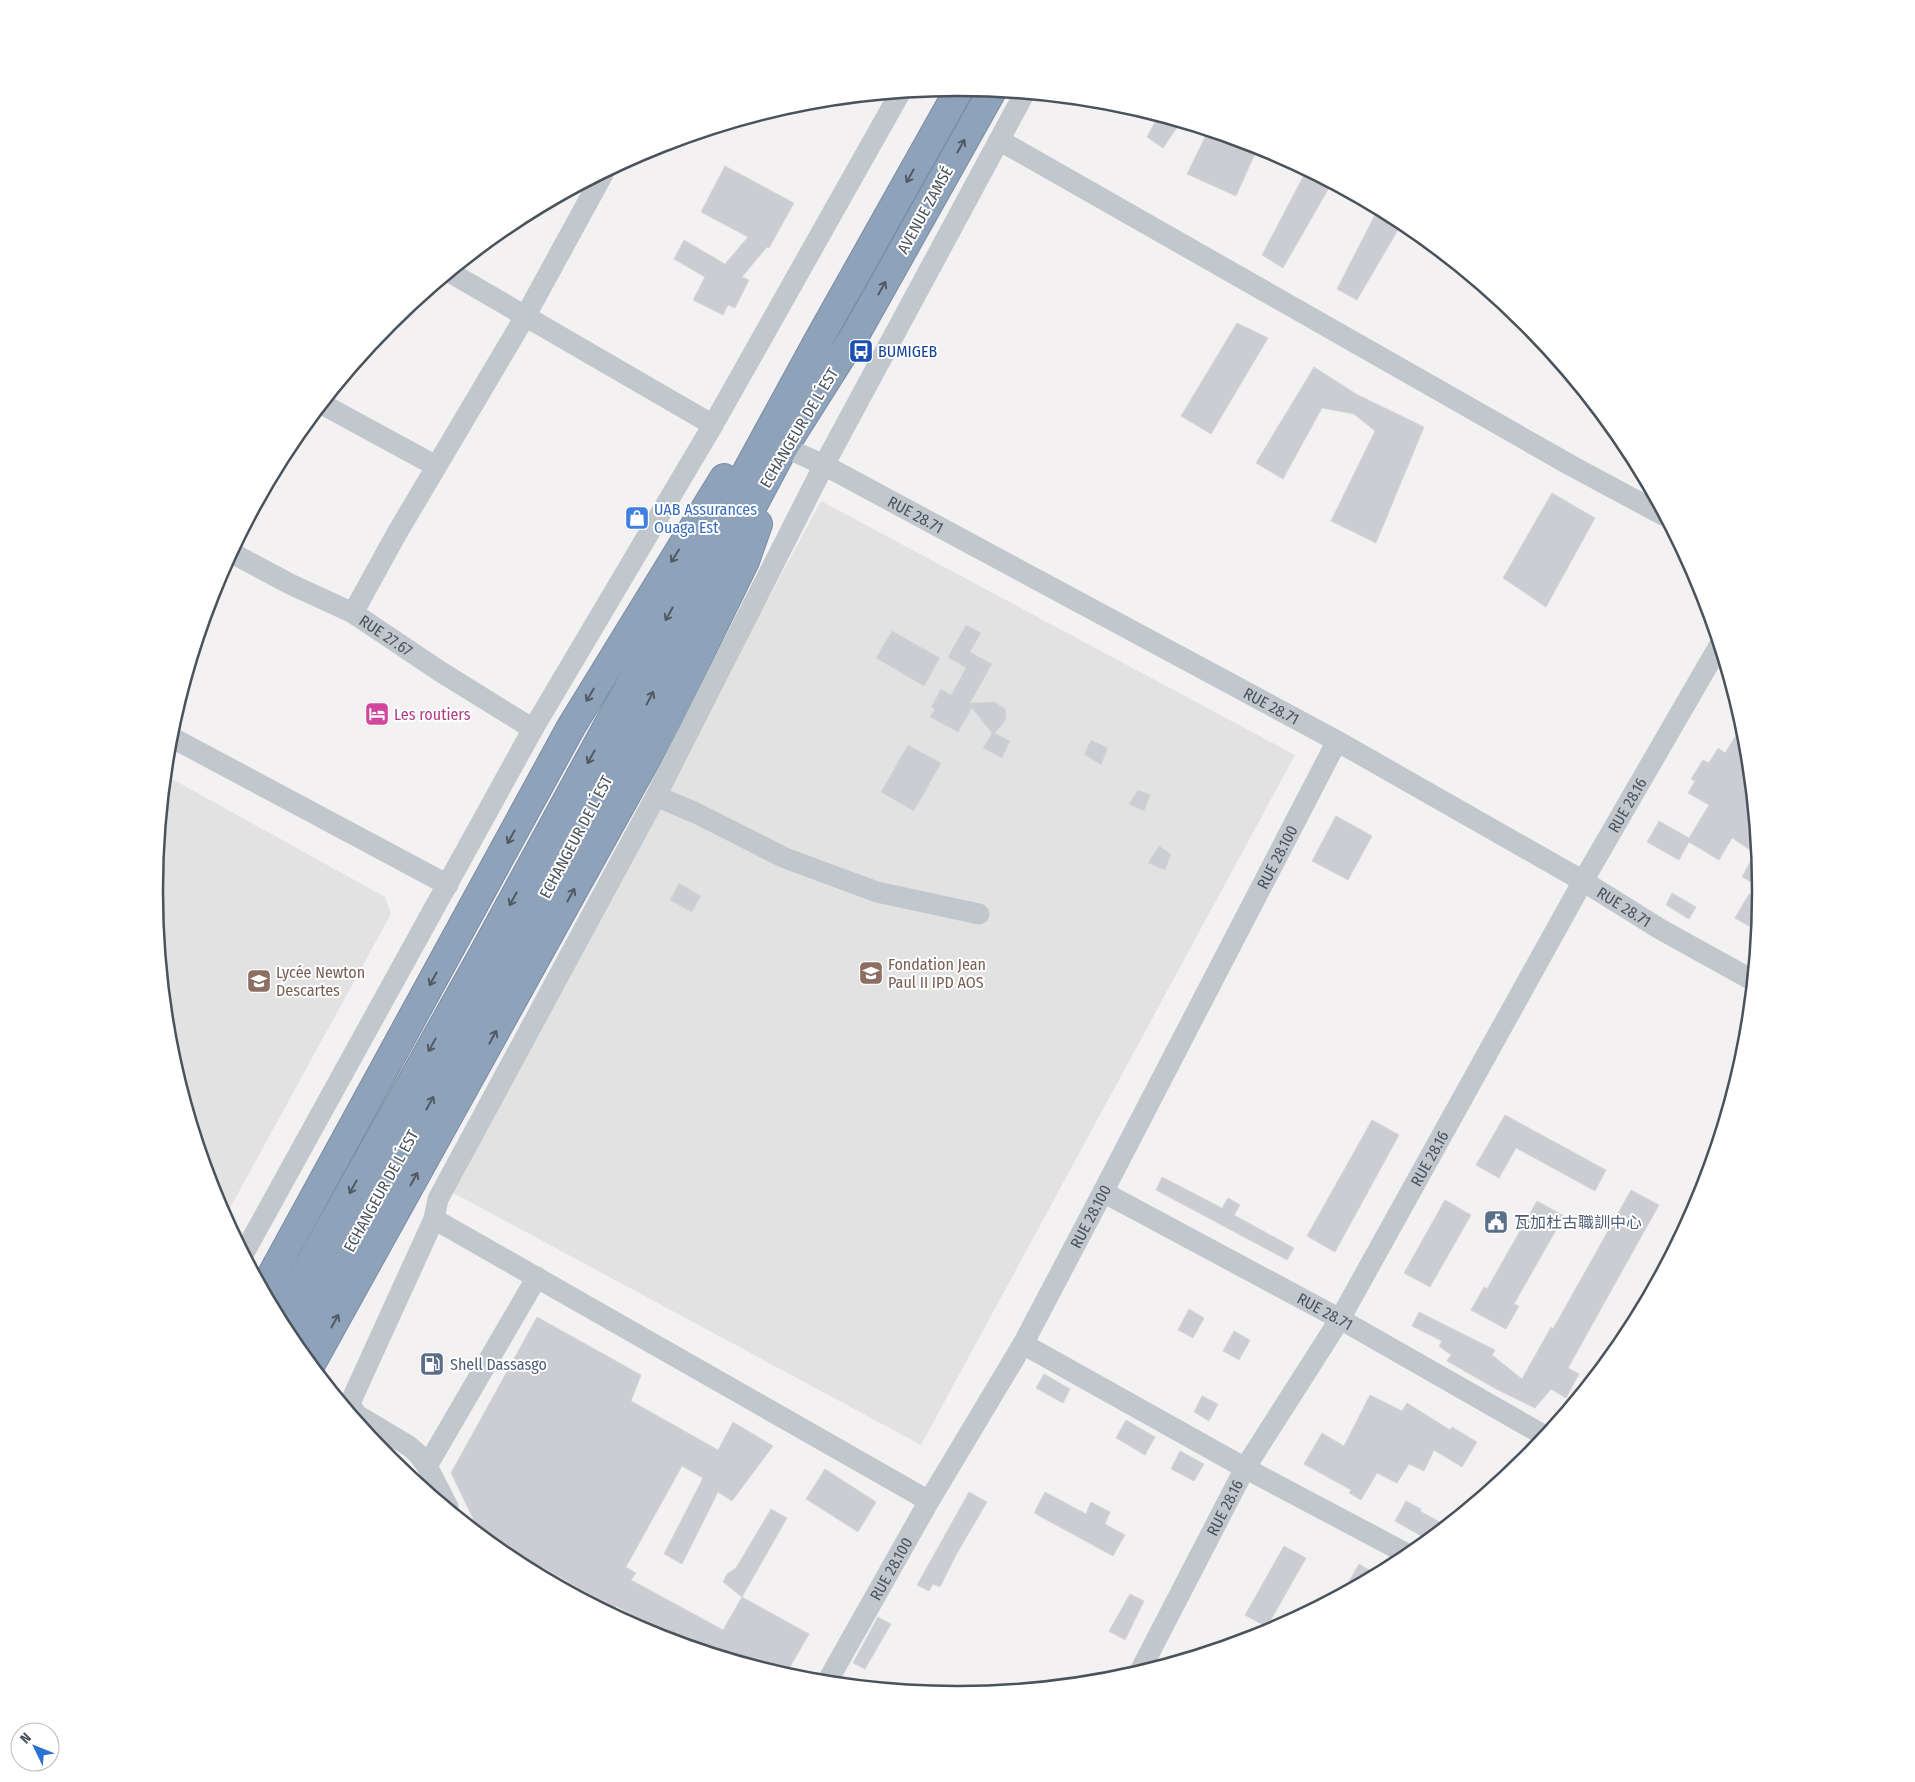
<svg xmlns="http://www.w3.org/2000/svg" width="1915" height="1782" font-family="'Fira Sans Condensed','Noto Sans SC',sans-serif">
	<rect width="100%" height="100%" fill="#f3f1f1"/>
	<g fill="#e3e2e2">
		<polygon points="821,501 1295,755 921,1445 448,1190"/>
		<polygon points="165,775 385,897 391,914 225,1217 215,1198 169,1047 154,891"/>
	</g>
	<g fill="#cbcdd2" stroke="#d5d7db">
		<polygon points="1158,116 1180,123 1163,148 1147,137"/>
		<polygon points="1208,131 1258,147 1236,196 1187,174"/>
		<polygon points="725,166 794,203 769,248 767,247 742,277 749,280 735,308 728,305 723,315 693,300 705,277 674,259 684,240 725,264 748,237 701,212"/>
		<polygon points="1305,173 1330,186 1283,268 1262,255"/>
		<polygon points="1378,209 1402,223 1357,300 1337,289"/>
		<polygon points="1237,323 1268,338 1211,434 1181,416"/>
		<polygon points="1314,367 1356,394 1424,427 1376,543 1331,521 1375,431 1354,414 1322,408 1283,479 1256,463"/>
		<polygon points="1552,493 1595,518 1546,607 1503,578"/>
		<polygon points="966,625 981,633 970,652 992,664 970,703 995,702 1005,709 1006,718 1004,722 995,733 1010,741 1002,758 983,748 992,733 972,708 958,732 930,717 935,709 931,707 941,689 951,695 966,668 948,657"/>
		<polygon points="892,631 940,658 924,686 876,658"/>
		<polygon points="1743,724 1746,735 1761,887 1742,877 1755,853 1732,838 1719,860 1689,842 1679,860 1647,842 1659,821 1689,838 1709,805 1688,793 1695,781 1691,779 1703,760 1709,763 1718,748 1725,753"/>
		<polygon points="1091,740 1108,748 1101,765 1084,754"/>
		<polygon points="908,745 941,763 914,811 881,792"/>
		<polygon points="1138,790 1150,795 1144,811 1129,804"/>
		<polygon points="1336,816 1372,836 1348,880 1312,861"/>
		<polygon points="1159,846 1171,854 1165,870 1148,863"/>
		<polygon points="679,883 701,896 692,912 670,900"/>
		<polygon points="1672,893 1696,907 1689,919 1666,905"/>
		<polygon points="1749,894 1760,901 1757,931 1735,918"/>
		<polygon points="1505,1115 1606,1170 1595,1191 1516,1148 1499,1178 1476,1165"/>
		<polygon points="1372,1120 1399,1135 1335,1252 1307,1236"/>
		<polygon points="1162,1177 1222,1208 1228,1198 1240,1205 1234,1215 1294,1248 1287,1260 1156,1190"/>
		<polygon points="1631,1190 1659,1205 1568,1368 1579,1374 1566,1398 1551,1389 1535,1408 1496,1389 1447,1361 1451,1355 1439,1346 1442,1341 1412,1326 1419,1312 1495,1350 1492,1355 1522,1379 1551,1327 1553,1329"/>
		<polygon points="1445,1200 1471,1215 1430,1287 1404,1273"/>
		<polygon points="1537,1201 1564,1216 1514,1304 1519,1306 1506,1329 1471,1310 1484,1287 1487,1289"/>
		<polygon points="1189,1309 1204,1318 1193,1338 1178,1330"/>
		<polygon points="537,1317 641,1375 631,1401 718,1450 733,1422 773,1446 732,1501 718,1492 682,1564 664,1554 703,1478 682,1466 626,1567 636,1573 631,1580 723,1630 742,1597 809,1634 786,1674 687,1645 616,1606 615,1609 542,1567 541,1568 488,1533 485,1537 480,1533 451,1473"/>
		<polygon points="1234,1331 1250,1340 1239,1360 1223,1351"/>
		<polygon points="1044,1374 1070,1389 1063,1403 1036,1388"/>
		<polygon points="1370,1395 1402,1411 1407,1403 1450,1430 1452,1427 1477,1442 1462,1467 1434,1450 1424,1471 1409,1464 1397,1483 1377,1473 1361,1500 1349,1493 1351,1490 1304,1464 1322,1433 1344,1446"/>
		<polygon points="1202,1396 1218,1404 1209,1421 1194,1412"/>
		<polygon points="1126,1420 1155,1437 1145,1455 1116,1438"/>
		<polygon points="1180,1451 1204,1464 1194,1481 1171,1469"/>
		<polygon points="825,1469 876,1502 858,1532 806,1499"/>
		<polygon points="969,1492 987,1502 956,1555 940,1587 933,1584 929,1591 917,1585"/>
		<polygon points="1045,1492 1086,1514 1091,1502 1110,1512 1105,1524 1125,1535 1113,1556 1034,1513"/>
		<polygon points="1406,1501 1421,1509 1420,1511 1445,1525 1428,1540 1395,1521"/>
		<polygon points="771,1509 787,1518 742,1597 723,1582 727,1574 736,1568"/>
		<polygon points="1284,1546 1306,1558 1267,1627 1245,1615"/>
		<polygon points="1359,1564 1376,1574 1343,1592"/>
		<polygon points="1130,1594 1144,1601 1125,1640 1109,1631"/>
		<polygon points="878,1617 891,1624 865,1669 853,1663"/>
	</g>
	<g fill="none" stroke-linecap="round" stroke-linejoin="round">
		<defs>
			<g id="highway">
				<polyline points="264,1289 571,727 724,478"/>
				<polyline points="279,1319 481,958 818,341 960,88"/>
				<polyline points="295,1344 504,973 784,447 858,330 992,91"/>
				<polyline points="311,1364 665,725 745,561 758,524"/>
			</g>
		</defs>
		<use href="#highway" stroke="#798da5" stroke-width="30"/>
		<g stroke="#c0c7cd" stroke-width="21">
			<polyline points="999,140 1570,465 1663,515"/>
			<polyline points="451,273 713,425"/>
			<polyline points="322,404 436,466"/>
			<path id="s1" d="M784 447 824 465 1337 741 1583 881 1660 929 1752 980"/>
			<path id="s2" d="M232 553 290 584 353 613 441 672 533 729"/>
			<polyline points="353,613 397,533 526,315 603,174"/>
			<polyline points="169,736 448,885"/>
			<polyline points="656,796 696,813 785,858 877,892 979,914"/>
			<path id="s3" d="M1103 1192 1340 1319 1545 1436"/>
			<polyline points="434,1219 929,1501"/>
			<polyline points="244,1253 533,729 713,425 900,93"/>
			<polyline points="1023,1344 1245,1468 1409,1555"/>
			<polyline points="427,1466 537,1277"/>
			<polyline points="448,1507 427,1466 418,1454 409,1446 357,1415 352,1408 351,1401 434,1219 438,1199 656,796 824,465 1024,94"/>
			<path id="s4" d="M1140 1671 1245 1468 1340 1319 1583 881 1719 646"/>
			<path id="s5" d="M827 1682 929 1501 1023 1344 1103 1192 1337 741"/>
		</g>
		<use href="#highway" stroke="#8ea2ba" stroke-width="28"/>
	</g>
	<defs><path id="oneway-shaft" d="M-6 0H5M1.5-3L5.5 0L1.5 3" fill="none" stroke-width="1.6" stroke-linecap="round" stroke-linejoin="round" transform="scale(1.25)"/></defs>
	<g stroke="#515b65">
		<use href="#oneway-shaft" transform="translate(961 146) rotate(-61)"/>
		<use href="#oneway-shaft" transform="translate(910 176) rotate(119)"/>
		<use href="#oneway-shaft" transform="translate(882 288) rotate(-61)"/>
		<use href="#oneway-shaft" transform="translate(675 556) rotate(122)"/>
		<use href="#oneway-shaft" transform="translate(669 614) rotate(119)"/>
		<use href="#oneway-shaft" transform="translate(590 695) rotate(121)"/>
		<use href="#oneway-shaft" transform="translate(650 698) rotate(-62)"/>
		<use href="#oneway-shaft" transform="translate(591 757) rotate(119)"/>
		<use href="#oneway-shaft" transform="translate(511 837) rotate(119)"/>
		<use href="#oneway-shaft" transform="translate(571 895) rotate(-61)"/>
		<use href="#oneway-shaft" transform="translate(513 899) rotate(119)"/>
		<use href="#oneway-shaft" transform="translate(433 979) rotate(119)"/>
		<use href="#oneway-shaft" transform="translate(493 1037) rotate(-61)"/>
		<use href="#oneway-shaft" transform="translate(432 1045) rotate(119)"/>
		<use href="#oneway-shaft" transform="translate(430 1103) rotate(-61)"/>
		<use href="#oneway-shaft" transform="translate(414 1179) rotate(-61)"/>
		<use href="#oneway-shaft" transform="translate(353 1187) rotate(119)"/>
		<use href="#oneway-shaft" transform="translate(335 1321) rotate(-61)"/>
	</g>
	<defs>
		<symbol id="bus-square" viewBox="-11 -11 22 22"><rect x="-9" y="-9" width="18" height="18" rx="4" fill="#1a4fb4" stroke="#fff"/><path d="M-5-6H5V4H4V6H2V4H-2V6H-4V4H-5ZM-3.5-4V0h7V-4ZM-3.5 1.2v1.5H-2V1.2ZM2 1.2v1.5H3.5V1.2Z" fill="#fff"/></symbol>
		<symbol id="shop-square" viewBox="-11 -11 22 22"><rect x="-9" y="-9" width="18" height="18" rx="4" fill="#3f7fe0" stroke="#fff"/><path d="M-5-2.5h2.3a2.7 3.5 0 0 1 5.4 0H5L5.5 6h-11ZM-1.5-2.5h3a1.5 2.3 0 0 0-3 0Z" fill="#fff"/></symbol>
		<symbol id="hotel-square" viewBox="-11 -11 22 22"><rect x="-9" y="-9" width="18" height="18" rx="4" fill="#d1479c" stroke="#fff"/><path d="M-6-4.5h1.5V1H6V5H4.5V3h-9V5H-6ZM-4 0a1.8 1.8 0 1 1 3.6 0ZM.5 0V-2.5h3Q6-2.5 6 0Z" fill="#fff"/></symbol>
		<symbol id="school-square" viewBox="-11 -11 22 22"><rect x="-9" y="-9" width="18" height="18" rx="4" fill="#8d6e63" stroke="#fff"/><path d="M0-5L7-2L0 1L-7-2ZM-4 1L0 2.5L4 1V4Q0 6-4 4Z" fill="#fff"/></symbol>
		<symbol id="civic-square" viewBox="-11 -11 22 22"><rect x="-9" y="-9" width="18" height="18" rx="4" fill="#5c6f8a" stroke="#fff"/><path d="M-.6-6.5H3V-4.5H.6V-3L4-1V1h2V6H-6V1h2V-1L-.6-3ZM-1.2 2.5V6h2.4V2.5Z" fill="#fff"/></symbol>
		<symbol id="fuel-square" viewBox="-11 -11 22 22"><rect x="-9" y="-9" width="18" height="18" rx="4" fill="#5c6f8a" stroke="#fff"/><path d="M-5.5-6h7V0h2V4h1.3V-2.5L3-4.5l.8-.8L6-3V5H2.5V1h-1V6h-7ZM-4.2-4.7v3.2H.2V-4.7Z" fill="#fff"/></symbol>
	</defs>
	<g fill-rule="evenodd">
		<use href="#bus-square" x="847" y="337" width="28" height="28"/>
		<use href="#shop-square" x="623" y="504" width="28" height="28"/>
		<use href="#hotel-square" x="363" y="700" width="28" height="28"/>
		<use href="#school-square" x="857" y="959" width="28" height="28"/>
		<use href="#school-square" x="245" y="967" width="28" height="28"/>
		<use href="#civic-square" x="1482" y="1208" width="28" height="28"/>
		<use href="#fuel-square" x="418" y="1350" width="28" height="28"/>
	</g>
	<g text-anchor="middle" dominant-baseline="central" stroke-width="4" stroke-linejoin="round" paint-order="stroke">
		<g font-size="16" fill="#4a535c" stroke="#fff">
			<text transform="translate(925 210) rotate(-61)">AVENUE ZAMSÉ</text>
			<text transform="translate(799 428) rotate(-59)">ECHANGEUR DE L´EST</text>
			<text stroke="none"><textPath href="#s1" startOffset="148">RUE 28.71</textPath></text>
			<text stroke="none"><textPath href="#s2" startOffset="175">RUE 27.67</textPath></text>
			<text stroke="none"><textPath href="#s1" startOffset="552">RUE 28.71</textPath></text>
			<text stroke="none"><textPath href="#s4" startOffset="994">RUE 28.16</textPath></text>
			<text transform="translate(576 837) rotate(-62)">ECHANGEUR DE L´EST</text>
			<text stroke="none"><textPath href="#s5" startOffset="940">RUE 28.100</textPath></text>
			<text stroke="none"><textPath href="#s1" startOffset="958">RUE 28.71</textPath></text>
			<text stroke="none"><textPath href="#s4" startOffset="589">RUE 28.16</textPath></text>
			<text transform="translate(381 1191) rotate(-61)">ECHANGEUR DE L´EST</text>
			<text stroke="none"><textPath href="#s5" startOffset="535">RUE 28.100</textPath></text>
			<text stroke="none"><textPath href="#s3" startOffset="252">RUE 28.71</textPath></text>
			<text stroke="none"><textPath href="#s4" startOffset="184">RUE 28.16</textPath></text>
			<text stroke="none"><textPath href="#s5" startOffset="130">RUE 28.100</textPath></text>
		</g>
		<g font-size="16" fill="#164399" stroke="#fff" text-anchor="start">
			<text x="878" y="351">BUMIGEB</text>
		</g>
		<g font-size="16" fill="#366cbe" stroke="#fff" text-anchor="start">
			<text x="654" y="509">UAB Assurances<tspan x="654" dy="18">Ouaga Est</tspan></text>
		</g>
		<g font-size="16" fill="#b23c85" stroke="#fff" text-anchor="start">
			<text x="394" y="714">Les routiers</text>
		</g>
		<g font-size="16" fill="#785e54" stroke="#fff" text-anchor="start">
			<text x="888" y="964">Fondation Jean<tspan x="888" dy="18">Paul II IPD AOS</tspan></text>
			<text x="276" y="972">Lycée Newton<tspan x="276" dy="18">Descartes</tspan></text>
		</g>
		<g font-size="16" fill="#4e5e75" stroke="#fff" text-anchor="start">
			<text x="1514" y="1222">瓦加杜古職訓中心</text>
			<text x="450" y="1364">Shell Dassasgo</text>
		</g>
	</g>
	<path d="M0 0H1915V1782H0ZM957 96H958A794 794 0 0 1 1752 890V892A794 794 0 0 1 958 1686H957A794 794 0 0 1 163 892V890A794 794 0 0 1 957 96Z" fill="#fff" fill-rule="evenodd"/>
	<path fill="none" stroke="#4a535c" stroke-width="2.5" d="M957 96H958A794 794 0 0 1 1752 890V892A794 794 0 0 1 958 1686H957A794 794 0 0 1 163 892V890A794 794 0 0 1 957 96Z"/>
	<g transform="translate(35 1747) rotate(313)"><circle r="24" fill="#ffffff" stroke="#b7babe"/>
	<path d="M0-4L9 19L0 12L-9 19Z" fill="#2d72d0"/>
	<text y="-8" font-size="14" font-weight="bold" text-anchor="middle" fill="#4a535c">N</text>
	</g>
</svg>
